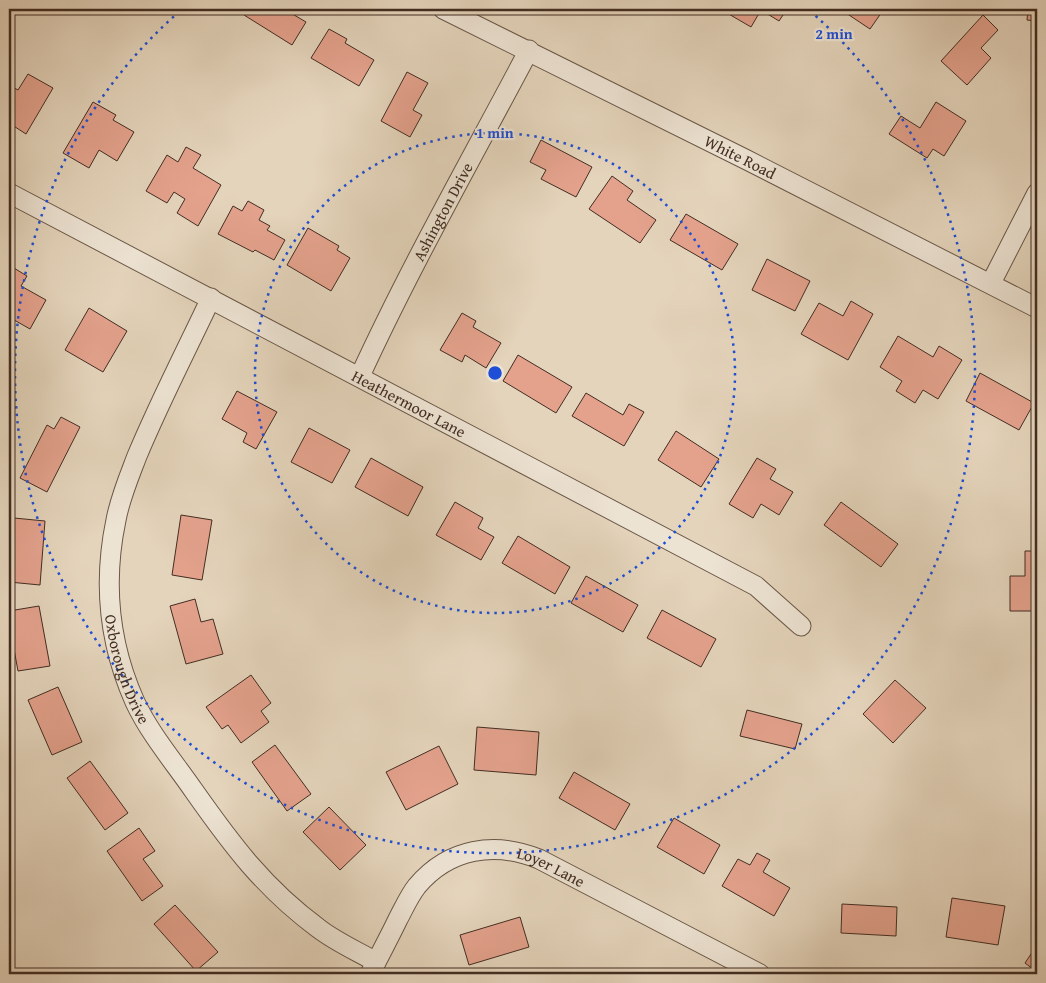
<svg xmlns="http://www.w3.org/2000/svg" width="1046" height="983" font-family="'Gentium Book Plus',serif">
	<rect width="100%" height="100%" fill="#e4d4bb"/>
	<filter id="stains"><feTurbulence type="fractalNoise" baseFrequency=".004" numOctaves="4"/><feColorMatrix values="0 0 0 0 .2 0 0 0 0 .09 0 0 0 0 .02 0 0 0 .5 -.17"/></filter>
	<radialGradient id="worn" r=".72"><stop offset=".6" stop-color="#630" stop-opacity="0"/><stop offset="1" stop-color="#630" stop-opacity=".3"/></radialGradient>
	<g fill="#e4a28d" stroke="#422d22">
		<polygon points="248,9 284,9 306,22 292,45 244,15"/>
		<polygon points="729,9 787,9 779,21 761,10 751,27 727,13"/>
		<polygon points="840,9 884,9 870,29"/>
		<polygon points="1028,9 1037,9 1037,21 1027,20"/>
		<polygon points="983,15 998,30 981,48 991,58 967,85 941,61"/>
		<polygon points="329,29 347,39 345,43 374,60 359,86 311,58"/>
		<polygon points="407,72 428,83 413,110 422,115 410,137 381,121"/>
		<polygon points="28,74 53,88 26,134 9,123 9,85 18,90"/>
		<polygon points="93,102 116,115 113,120 134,132 117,161 99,150 89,168 63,153"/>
		<polygon points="936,102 966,121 944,156 933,149 927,158 889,134 901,116 920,128"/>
		<polygon points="541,140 592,167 576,197 541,179 546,170 530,162"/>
		<polygon points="186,147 201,155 193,168 221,185 198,226 177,213 185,199 174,192 167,203 146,191 167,155 178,162"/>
		<polygon points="612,176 633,191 627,200 656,220 640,243 589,209"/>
		<polygon points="248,201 264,210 259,220 270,226 267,230 285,240 274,260 255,250 253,252 218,234 233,206 242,211"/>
		<polygon points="686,214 738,244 722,270 670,240"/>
		<polygon points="308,228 339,246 337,250 350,258 331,291 287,265"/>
		<polygon points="767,259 810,281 795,311 752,290"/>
		<polygon points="9,265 27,276 21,286 46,300 30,329 9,317"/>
		<polygon points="851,301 873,314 848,360 801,334 819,303 843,316"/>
		<polygon points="89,308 127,331 103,372 65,350"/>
		<polygon points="462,313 476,321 473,327 501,343 486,368 465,355 462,362 440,350"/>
		<polygon points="898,336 933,357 939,346 962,360 938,399 923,390 915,403 896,391 902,381 880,367"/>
		<polygon points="518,355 572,387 556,413 503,381"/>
		<polygon points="980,373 1034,403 1019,430 966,401"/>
		<polygon points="237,391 277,412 256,449 243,442 247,433 222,419"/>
		<polygon points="586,393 623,415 629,404 644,412 624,446 572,416"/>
		<polygon points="61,417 80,427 47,492 20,478 47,425 54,429"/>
		<polygon points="309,428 350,450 332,483 291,462"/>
		<polygon points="676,431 719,459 701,487 658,460"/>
		<polygon points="371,458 423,487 408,516 355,487"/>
		<polygon points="757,458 776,469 770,479 793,492 779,515 761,504 753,518 729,504"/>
		<polygon points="455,502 483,518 478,528 494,537 481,560 436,535"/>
		<polygon points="841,502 898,544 881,567 824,525"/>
		<polygon points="181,515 212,520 202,580 172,575"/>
		<polygon points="14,518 45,521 40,585 9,582 9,533 13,534"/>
		<polygon points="518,536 570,567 555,594 502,563"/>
		<polygon points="1025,551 1037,551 1037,611 1010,611 1010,576 1025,576"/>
		<polygon points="586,576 638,605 623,632 571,603"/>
		<polygon points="195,599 201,622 213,619 223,654 186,664 170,606"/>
		<polygon points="39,606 50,666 18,671 9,622 9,611"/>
		<polygon points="662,610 716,639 701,667 647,638"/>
		<polygon points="251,675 271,703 261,711 269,722 241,743 228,725 222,729 206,707"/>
		<polygon points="895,680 926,708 893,743 863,714"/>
		<polygon points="58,687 82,742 52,755 28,700"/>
		<polygon points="747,710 802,724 795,749 740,736"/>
		<polygon points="477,727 539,732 536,775 474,770"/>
		<polygon points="275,745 311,794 287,811 252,762"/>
		<polygon points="439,746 458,784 406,810 386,772"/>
		<polygon points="90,761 128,813 105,830 67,778"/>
		<polygon points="574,772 630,804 615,830 559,798"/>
		<polygon points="329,807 366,845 340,870 303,832"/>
		<polygon points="674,818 720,845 704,874 657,847"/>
		<polygon points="139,828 155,851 143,859 163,886 142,901 107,851"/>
		<polygon points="757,853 770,860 763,872 790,888 774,916 722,886 738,859 750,865"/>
		<polygon points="952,898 1005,906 998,945 946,937"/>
		<polygon points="842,904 897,907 896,936 841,933"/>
		<polygon points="175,905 218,952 196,971 154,924"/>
		<polygon points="520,917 529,947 469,965 460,935"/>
		<polygon points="1037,945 1037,972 1025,963"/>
	</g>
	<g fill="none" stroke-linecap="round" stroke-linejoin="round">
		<defs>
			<g id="street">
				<path id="s1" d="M443 9 745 159 1037 308"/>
				<path id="s2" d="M9 193 756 586 801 626"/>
				<polyline points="991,283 1037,193"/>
				<path id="s3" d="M211 298C186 351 159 403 137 456 129 477 120 498 116 520 103 582 109 644 135 702 150 734 174 762 194 791 232 845 264 888 318 928 336 942 357 951 376 962"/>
				<path id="s4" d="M360 376C411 265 472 158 529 50"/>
				<path id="s5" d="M370 974C379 956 389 938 398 919 404 908 409 896 417 886 449 848 495 841 539 859L760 974"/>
			</g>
		</defs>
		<use href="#street" stroke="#6a5748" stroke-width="21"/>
		<use href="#street" stroke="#ede3d3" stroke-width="19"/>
	</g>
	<g fill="none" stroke="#1d4ed8" stroke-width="2.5" stroke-dasharray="2.5 5">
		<circle cx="495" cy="373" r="240"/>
		<path d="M810 11A480 480 0 1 1 180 11"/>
	</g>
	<g text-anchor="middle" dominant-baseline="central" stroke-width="4.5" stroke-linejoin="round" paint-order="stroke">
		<g font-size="16" fill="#422d22" stroke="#ede3d3">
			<text stroke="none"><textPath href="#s1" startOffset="332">White Road</textPath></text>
			<text stroke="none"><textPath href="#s4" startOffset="184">Ashington Drive</textPath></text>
			<text stroke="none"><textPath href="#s2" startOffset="452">Heathermoor Lane</textPath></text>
			<text stroke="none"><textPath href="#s3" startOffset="394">Oxborough Drive</textPath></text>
			<text stroke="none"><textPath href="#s5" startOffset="248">Loyer Lane</textPath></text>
		</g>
	</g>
	<circle cx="495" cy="373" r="8" fill="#1d4ed8" stroke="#ede3d3" stroke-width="2.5"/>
	<g font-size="15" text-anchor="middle" font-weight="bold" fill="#1d4ed8" stroke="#ede3d3" stroke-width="4.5" stroke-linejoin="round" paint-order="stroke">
		<text x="834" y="39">2 min</text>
		<text x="495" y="138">1 min</text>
	</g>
	<rect width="1046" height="983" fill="none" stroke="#e4d4bb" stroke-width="30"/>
	<rect x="10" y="10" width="1026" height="963" fill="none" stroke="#422d22" stroke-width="2.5"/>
	<rect x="15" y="15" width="1016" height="953" fill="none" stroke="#422d22"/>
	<rect width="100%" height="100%" filter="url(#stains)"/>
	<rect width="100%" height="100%" fill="url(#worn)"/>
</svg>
